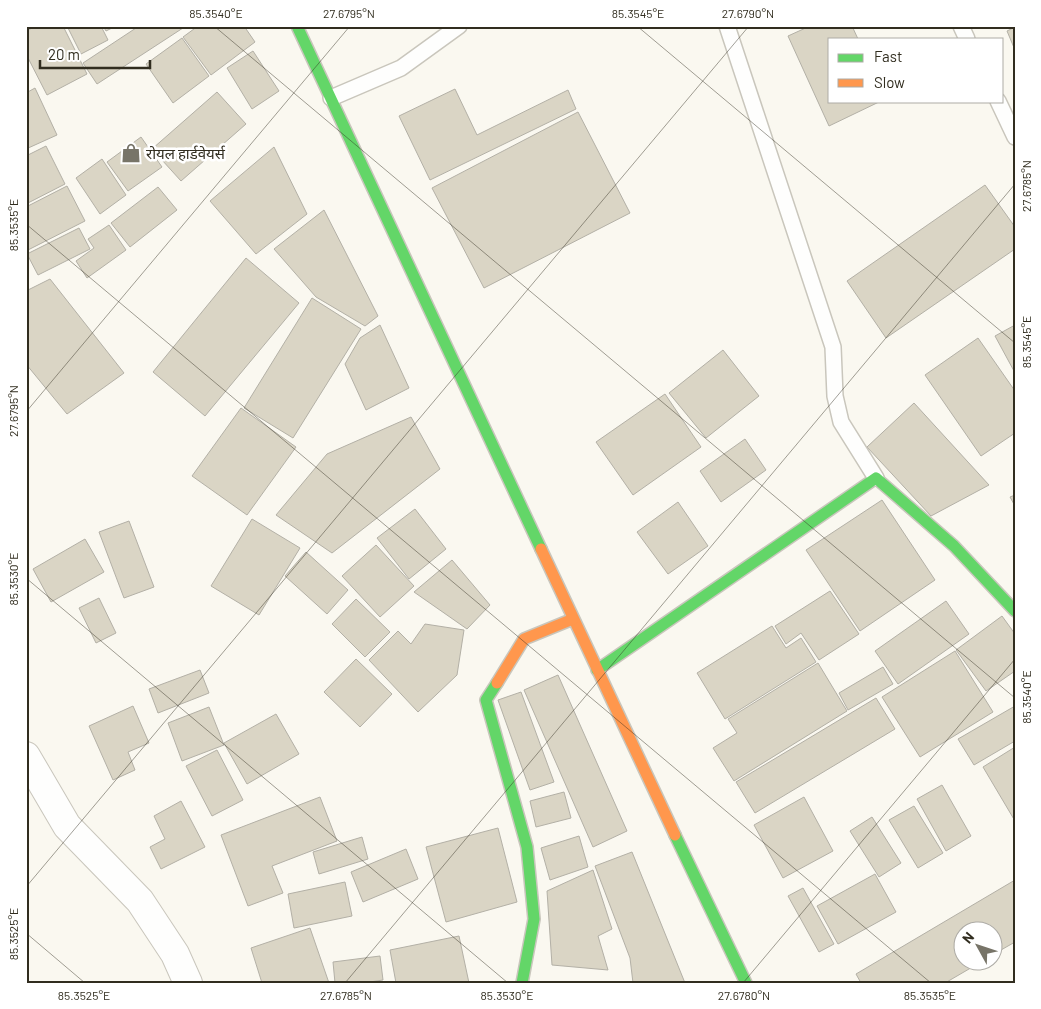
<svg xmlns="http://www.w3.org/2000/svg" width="1041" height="1009" font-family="Barlow,'Noto Sans Devanagari',sans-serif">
	<rect width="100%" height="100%" fill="#faf8f0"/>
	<g fill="#dad5c5" stroke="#b3b0a6">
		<polygon points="36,26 63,26 87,74 47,95 26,54 26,31"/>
		<polygon points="67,26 101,26 108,40 81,54"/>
		<polygon points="103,26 116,26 106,31"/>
		<polygon points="139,26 186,26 97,84 83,63"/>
		<polygon points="198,26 244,26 255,42 211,75 183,37"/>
		<polygon points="810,26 852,26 858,39 830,39 830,101 881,101 829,126 788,36"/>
		<polygon points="1015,27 1015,50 1007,31"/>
		<polygon points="182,38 209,76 173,103 146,64"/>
		<polygon points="253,51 279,91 252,109 227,68"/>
		<polygon points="35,88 57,135 26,149 26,93"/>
		<polygon points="455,89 477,135 568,90 576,109 430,180 399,116"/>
		<polygon points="217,92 246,124 181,181 152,149"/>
		<polygon points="578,112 630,213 484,288 432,188"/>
		<polygon points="141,137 162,167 128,191 107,162"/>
		<polygon points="46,146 65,184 26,204 26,156"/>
		<polygon points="274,147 307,214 256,254 210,201"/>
		<polygon points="102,159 126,195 100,214 76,178"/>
		<polygon points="985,185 1015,227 1015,249 886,338 847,281"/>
		<polygon points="67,186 85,221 26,251 26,207"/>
		<polygon points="158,187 177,210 130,247 111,223"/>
		<polygon points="324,210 378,316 365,326 316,297 274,249"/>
		<polygon points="109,225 126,250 87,278 76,261 94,248 88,239"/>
		<polygon points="79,228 90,249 38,275 27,254"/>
		<polygon points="246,258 299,303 205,416 153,372"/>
		<polygon points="50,279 124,373 67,414 26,364 26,291"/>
		<polygon points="312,298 361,329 293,438 244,408"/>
		<polygon points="380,325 409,388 366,410 345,364 360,338"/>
		<polygon points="1015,325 1015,370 1014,371 995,336"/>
		<polygon points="978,338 1015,391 1015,433 981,456 925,375"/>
		<polygon points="723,350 759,396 706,438 669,393"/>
		<polygon points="665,394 701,447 633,495 596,442"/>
		<polygon points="914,403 989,485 931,516 867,447"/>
		<polygon points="241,408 296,447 247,515 192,476"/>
		<polygon points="411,417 440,469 332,553 276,515 327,454"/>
		<polygon points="745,439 766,470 721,502 700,471"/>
		<polygon points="1015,495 1015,506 1010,497"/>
		<polygon points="882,500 935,580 860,631 806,550"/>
		<polygon points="678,502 708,546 668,574 637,532"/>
		<polygon points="415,509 446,549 409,579 377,538"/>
		<polygon points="252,519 300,548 259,615 211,586"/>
		<polygon points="129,521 154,587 124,598 99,532"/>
		<polygon points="85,539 104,572 51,602 33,569"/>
		<polygon points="376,545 414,586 380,617 342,576"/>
		<polygon points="306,552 348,590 327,614 285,576"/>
		<polygon points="452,560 490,605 467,629 414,592"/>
		<polygon points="830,591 859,634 819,660 801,633 786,644 775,626"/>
		<polygon points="99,598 116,633 96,643 79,608"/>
		<polygon points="356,599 390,632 365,657 332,624"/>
		<polygon points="946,601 969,634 898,684 875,651"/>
		<polygon points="1002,616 1015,634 1015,671 986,691 956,650"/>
		<polygon points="425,624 464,630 457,675 418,712 369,660 398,631 411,644"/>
		<polygon points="772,626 786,648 801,638 816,662 725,719 697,673"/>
		<polygon points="955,651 993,712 920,757 882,697"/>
		<polygon points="356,659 392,694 360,727 324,692"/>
		<polygon points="818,663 847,711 734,781 713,748 737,733 728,719"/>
		<polygon points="883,667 893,684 848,710 839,693"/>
		<polygon points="200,670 209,693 158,713 149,689"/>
		<polygon points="558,675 627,831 593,847 524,690"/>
		<polygon points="521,692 554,782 530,790 498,700"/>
		<polygon points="876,698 895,729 755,813 736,782"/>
		<polygon points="133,706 149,743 128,752 135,770 113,780 89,726"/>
		<polygon points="1015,706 1015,741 974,765 958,739"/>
		<polygon points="209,707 224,745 182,761 168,723"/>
		<polygon points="276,714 299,754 247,784 224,743"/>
		<polygon points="1015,747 1015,821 983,767"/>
		<polygon points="217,750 243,800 212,816 186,766"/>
		<polygon points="942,785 971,836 946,851 917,799"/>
		<polygon points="564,792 571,818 536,827 530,801"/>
		<polygon points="320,797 337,841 272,866 283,893 248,906 221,835"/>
		<polygon points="804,797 833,851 783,878 754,825"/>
		<polygon points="181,801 205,847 161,869 150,847 165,839 154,816"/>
		<polygon points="914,806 943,853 918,868 889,820"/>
		<polygon points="872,817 901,863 879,877 850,831"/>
		<polygon points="498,828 517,902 446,922 426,847"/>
		<polygon points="579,836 588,867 550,880 541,848"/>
		<polygon points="362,837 368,859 319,874 313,852"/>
		<polygon points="406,849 418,879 363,902 351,872"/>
		<polygon points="632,852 685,983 633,983 630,958 595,866"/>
		<polygon points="593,870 612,929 598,936 608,970 552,965 547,891"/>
		<polygon points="875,874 896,912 838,944 817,906"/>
		<polygon points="1015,880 1015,942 994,954 994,932 964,932 964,962 981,962 945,983 861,983 856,974"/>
		<polygon points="345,882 352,916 294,928 288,894"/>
		<polygon points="803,888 834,944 819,952 788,896"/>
		<polygon points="310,928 329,983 262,983 251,948"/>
		<polygon points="459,936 469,983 396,983 390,950"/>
		<polygon points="380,956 383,980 363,983 335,983 333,962"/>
	</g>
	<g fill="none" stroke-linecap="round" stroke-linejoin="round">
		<defs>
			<g id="lane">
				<polyline points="727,26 833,347 835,396 841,422 876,478"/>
				<polyline points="961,26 967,39"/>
				<polyline points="331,98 401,68 459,26"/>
				<polyline points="998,101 1015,137"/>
			</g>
			<polyline id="street" points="26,756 67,826 140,901 175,954 188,983"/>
			<g id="fast">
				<polyline points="297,26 541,549"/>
				<polyline points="597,670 876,478 954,546 1015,611"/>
				<polyline points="497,683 486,700 527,847 534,919 522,983"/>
				<polyline points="675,835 746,983"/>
			</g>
			<g id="slow">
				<polyline points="541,549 675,835"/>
				<polyline points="497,683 524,639 573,619"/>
			</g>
		</defs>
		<use href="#lane" stroke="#c9c6bc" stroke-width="18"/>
		<use href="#street" stroke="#c9c6bc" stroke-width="30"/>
		<use href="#fast" stroke="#c9c6bc" stroke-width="14"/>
		<use href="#slow" stroke="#c9c6bc" stroke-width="14"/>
		<use href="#lane" stroke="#fefefd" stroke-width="15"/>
		<use href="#street" stroke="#fefefd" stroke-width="28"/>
		<use href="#fast" stroke="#63d668" stroke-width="11"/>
		<use href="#slow" stroke="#ff974d" stroke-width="11"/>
	</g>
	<path fill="none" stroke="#312d1f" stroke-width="1" stroke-opacity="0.45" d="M214 26 1015 698M637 26 1015 343M26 224 931 983M26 412 350 26M26 578 508 983M26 887 749 26M26 933 85 983M345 983 1015 184M743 983 1015 659"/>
	<defs>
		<symbol id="shop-bare" viewBox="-9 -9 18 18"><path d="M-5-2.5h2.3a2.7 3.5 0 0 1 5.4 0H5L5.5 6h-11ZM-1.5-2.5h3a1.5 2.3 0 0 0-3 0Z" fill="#777468" stroke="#fff" stroke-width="2.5" paint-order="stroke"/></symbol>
	</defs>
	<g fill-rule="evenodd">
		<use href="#shop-bare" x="117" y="139" width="28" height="28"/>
	</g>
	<g text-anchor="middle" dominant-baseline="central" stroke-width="5" stroke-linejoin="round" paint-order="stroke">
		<g font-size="15" fill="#312d1f" stroke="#fff" text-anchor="start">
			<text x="146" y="153">रोयल हार्डवेयर्स</text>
		</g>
	</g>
	<rect width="1041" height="1009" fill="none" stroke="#ffffff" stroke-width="55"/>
	<rect x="828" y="38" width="175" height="65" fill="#ffffff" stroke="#adaba5"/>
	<rect x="838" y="54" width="25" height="8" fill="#63d668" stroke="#adaba5"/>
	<text x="874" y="62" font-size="15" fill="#312d1f">Fast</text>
	<rect x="838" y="79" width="25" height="8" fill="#ff974d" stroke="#adaba5"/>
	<text x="874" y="88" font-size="15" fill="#312d1f">Slow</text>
	<g transform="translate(978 946) rotate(310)"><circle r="24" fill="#ffffff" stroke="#adaba5"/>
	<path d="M0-4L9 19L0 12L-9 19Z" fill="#777468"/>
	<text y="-8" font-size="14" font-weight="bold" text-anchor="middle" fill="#312d1f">N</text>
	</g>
	<path d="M40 60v8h110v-8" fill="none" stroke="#312d1f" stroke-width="2.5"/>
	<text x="48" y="60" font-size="15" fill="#312d1f" stroke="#ffffff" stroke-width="4" paint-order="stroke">20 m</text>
	<rect x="28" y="28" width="986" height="954" fill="none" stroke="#312d1f" stroke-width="2"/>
	<g font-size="12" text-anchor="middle" fill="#312d1f">
		<text x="216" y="18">85.3540°E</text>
		<text x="349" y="18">27.6795°N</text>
		<text x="638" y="18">85.3545°E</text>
		<text x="748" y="18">27.6790°N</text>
		<text transform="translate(1027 186) rotate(-90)" y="4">27.6785°N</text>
		<text transform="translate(14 225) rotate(-90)" y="4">85.3535°E</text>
		<text transform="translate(1027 342) rotate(-90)" y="4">85.3545°E</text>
		<text transform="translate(14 411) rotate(-90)" y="4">27.6795°N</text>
		<text transform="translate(14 579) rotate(-90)" y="4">85.3530°E</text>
		<text transform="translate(1027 697) rotate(-90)" y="4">85.3540°E</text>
		<text transform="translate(14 934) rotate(-90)" y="4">85.3525°E</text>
		<text x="84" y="1000">85.3525°E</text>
		<text x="346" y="1000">27.6785°N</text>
		<text x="507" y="1000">85.3530°E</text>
		<text x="744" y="1000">27.6780°N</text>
		<text x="930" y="1000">85.3535°E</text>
	</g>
</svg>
